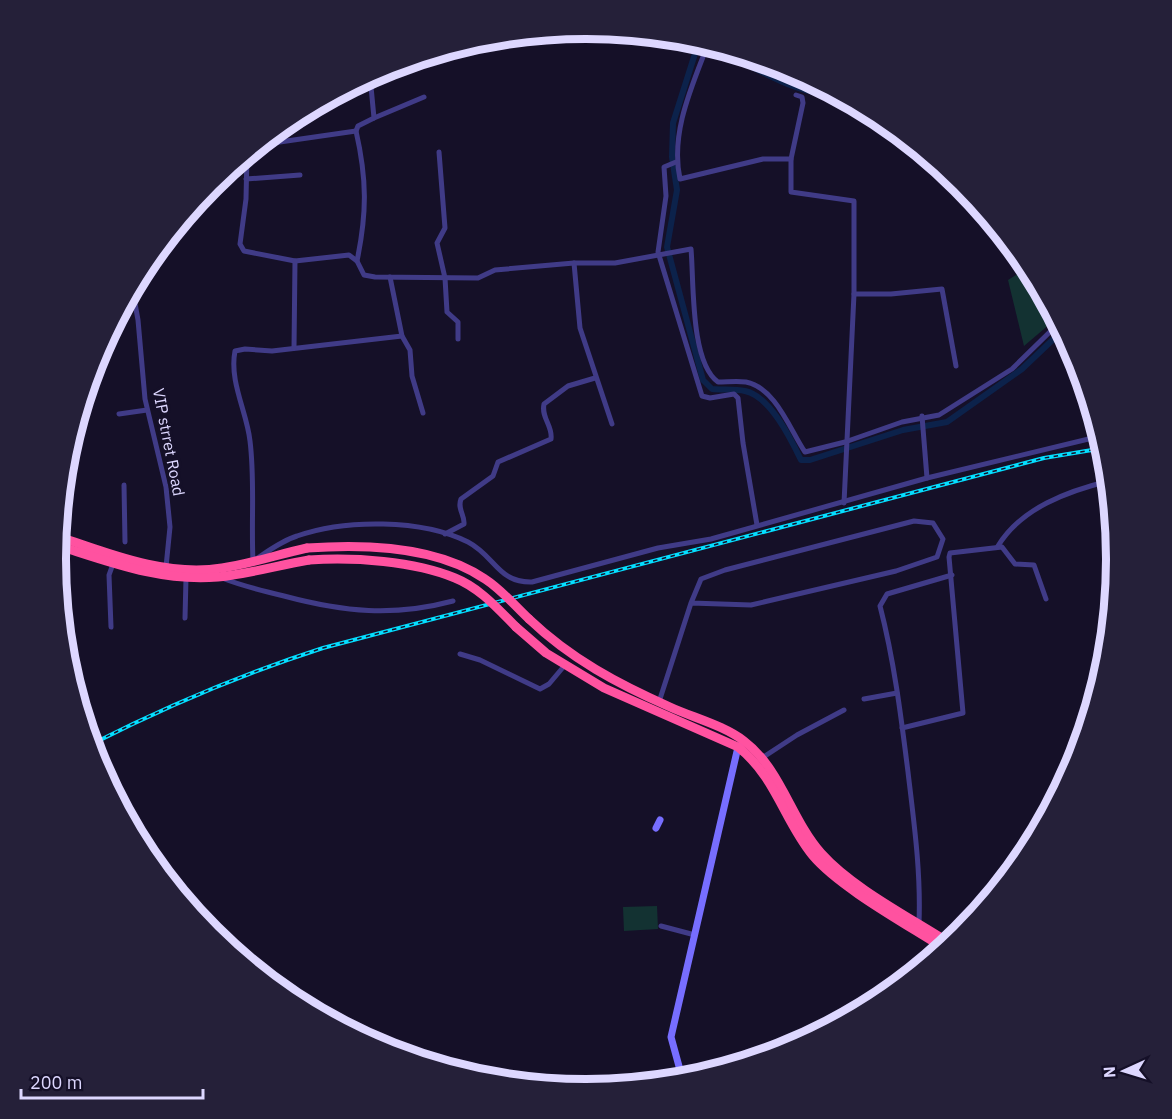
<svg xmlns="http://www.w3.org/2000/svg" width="1172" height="1119" font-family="'IBM Plex Sans',sans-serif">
	<rect width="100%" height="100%" fill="#151028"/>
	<g fill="#133232">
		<polygon points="1029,267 1044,295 1046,312 1051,323 1024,346 1008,280"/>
		<polygon points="657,906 658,929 624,931 623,907"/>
	</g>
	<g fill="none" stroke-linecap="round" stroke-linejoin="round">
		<g stroke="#0c224b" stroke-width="6">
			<path d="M699 41 673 123 672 157 677 190 667 247 703 380 712 389C723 390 735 389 745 391 770 396 791 439 801 460H810L903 430 947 422 1022 369 1063 330"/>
			<path d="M706 44 707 47C752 62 789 95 838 95"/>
		</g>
		<g stroke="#403b87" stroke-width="5">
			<path d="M708 44C692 86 670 133 680 179L763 159H791"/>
			<polyline points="796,95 802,97 803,103 791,159 791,192 854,201 854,294 844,503"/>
			<polyline points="374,118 424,97"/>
			<polyline points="259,145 356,131"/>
			<polyline points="439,152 445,228 437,243 445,278 447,312 458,322 458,339"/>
			<polyline points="247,154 246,199 240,244 244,251 295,261 349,255 357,261 364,275 375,277 478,278 495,270 574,263 580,328 612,424"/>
			<polyline points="676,162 664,167 666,196 658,252 702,396 710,398 734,394 738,398 743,443 757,525"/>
			<polyline points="246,179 300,175"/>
			<path d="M357 261C367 213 367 179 356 131L358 126 374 118 370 76"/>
			<path d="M574 263H615L691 249C694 281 690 362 718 382 727 382 737 381 746 382 776 388 790 430 805 452L845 442 902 422 939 415 1012 369 1059 323"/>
			<polyline points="390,277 402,336 410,350 412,376 423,413"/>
			<polyline points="132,287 138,320 145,399 166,487 170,527 166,567"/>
			<polyline points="854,294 891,294 942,289 956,366"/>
			<path d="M402 336 272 351 245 349 235 351C229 382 247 412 250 441 255 481 251 521 253 561 267 552 281 541 297 536 345 519 422 519 468 542 495 556 498 583 532 582L658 548 711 539 927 478 1101 436"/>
			<polyline points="294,348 295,261"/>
			<polyline points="119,414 147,410"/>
			<polyline points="922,416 927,478"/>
			<polyline points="124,485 125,542"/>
			<path d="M445 534 464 524C465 515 457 509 461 499L493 476 498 462 551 439C553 426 541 418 544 404L568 386 595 378"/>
			<path d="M998 546C1021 508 1068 491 1109 481"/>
			<path d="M222 578C242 586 263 591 284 596 344 612 393 617 453 601"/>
			<polyline points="185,618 186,578"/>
			<polyline points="111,627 109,575 113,564"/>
			<polyline points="460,654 480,660 540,689 549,684 565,665"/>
			<polyline points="864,699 897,693"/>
			<polyline points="659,702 691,603 701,579 725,570 914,521 933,523 943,539 937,557 896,571 751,605 691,603"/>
			<polyline points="902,728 963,713 949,557 950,553 1002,547 1015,564 1034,565 1046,599"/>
			<polyline points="762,758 797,735 844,710"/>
			<path d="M919 923C921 872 914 823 908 772 901 716 894 660 880 606L887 594 952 575"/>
			<polyline points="661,926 695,935"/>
		</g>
		<g stroke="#776eff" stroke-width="7">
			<polyline points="656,828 660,820"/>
			<polyline points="683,1081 671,1037 738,747 741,745"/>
		</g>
		<g stroke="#ff52a0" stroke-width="9">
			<path d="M57 536C110 554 166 577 222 568 251 564 279 554 307 548"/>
			<path d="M56 545C110 562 161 582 218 577 249 574 279 565 309 560"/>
			<path d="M529 619C571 659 618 684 670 707 694 718 723 725 744 741 781 769 791 819 821 853 852 888 911 918 951 944"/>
			<path d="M516 627 546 653 604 688 738 747C776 777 784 821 813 856 840 888 908 925 945 949"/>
		</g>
		<defs>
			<path id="rail" d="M90 745C165 707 242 674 323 648L1044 458 1104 448"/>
		</defs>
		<use href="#rail" stroke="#04deff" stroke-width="4"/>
		<use href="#rail" stroke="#151028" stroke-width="1.5" stroke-dasharray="4.5" stroke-linecap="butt"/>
		<g stroke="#ff52a0" stroke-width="9">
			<path d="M307 548C362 544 437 546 485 579 502 590 514 605 529 619"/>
			<path d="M309 560C354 557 414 561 455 578 480 588 498 609 516 627"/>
		</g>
	</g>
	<g text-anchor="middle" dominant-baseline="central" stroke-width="6" stroke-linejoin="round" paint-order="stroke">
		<g font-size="16" fill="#ddd7ff" stroke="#151028">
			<text transform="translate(169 442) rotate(79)">VIP strret Road</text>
		</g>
	</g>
	<path d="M0 0H1172V1119H0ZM66 559a520 520 0 1 1 1040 0a520 520 0 1 1-1040 0Z" fill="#252039" fill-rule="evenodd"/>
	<path fill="none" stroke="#ddd7ff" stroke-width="8" d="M66 559a520 520 0 1 1 1040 0a520 520 0 1 1-1040 0Z"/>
	<g transform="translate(1124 1071) rotate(266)" stroke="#151028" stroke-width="4.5" paint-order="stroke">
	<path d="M0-4.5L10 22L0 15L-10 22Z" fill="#ddd7ff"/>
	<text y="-9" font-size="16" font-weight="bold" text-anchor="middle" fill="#ddd7ff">N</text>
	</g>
	<path d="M21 1089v9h182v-9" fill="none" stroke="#ddd7ff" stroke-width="3"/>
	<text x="30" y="1089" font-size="18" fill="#ddd7ff" stroke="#151028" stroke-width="4.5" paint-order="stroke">200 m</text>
</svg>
